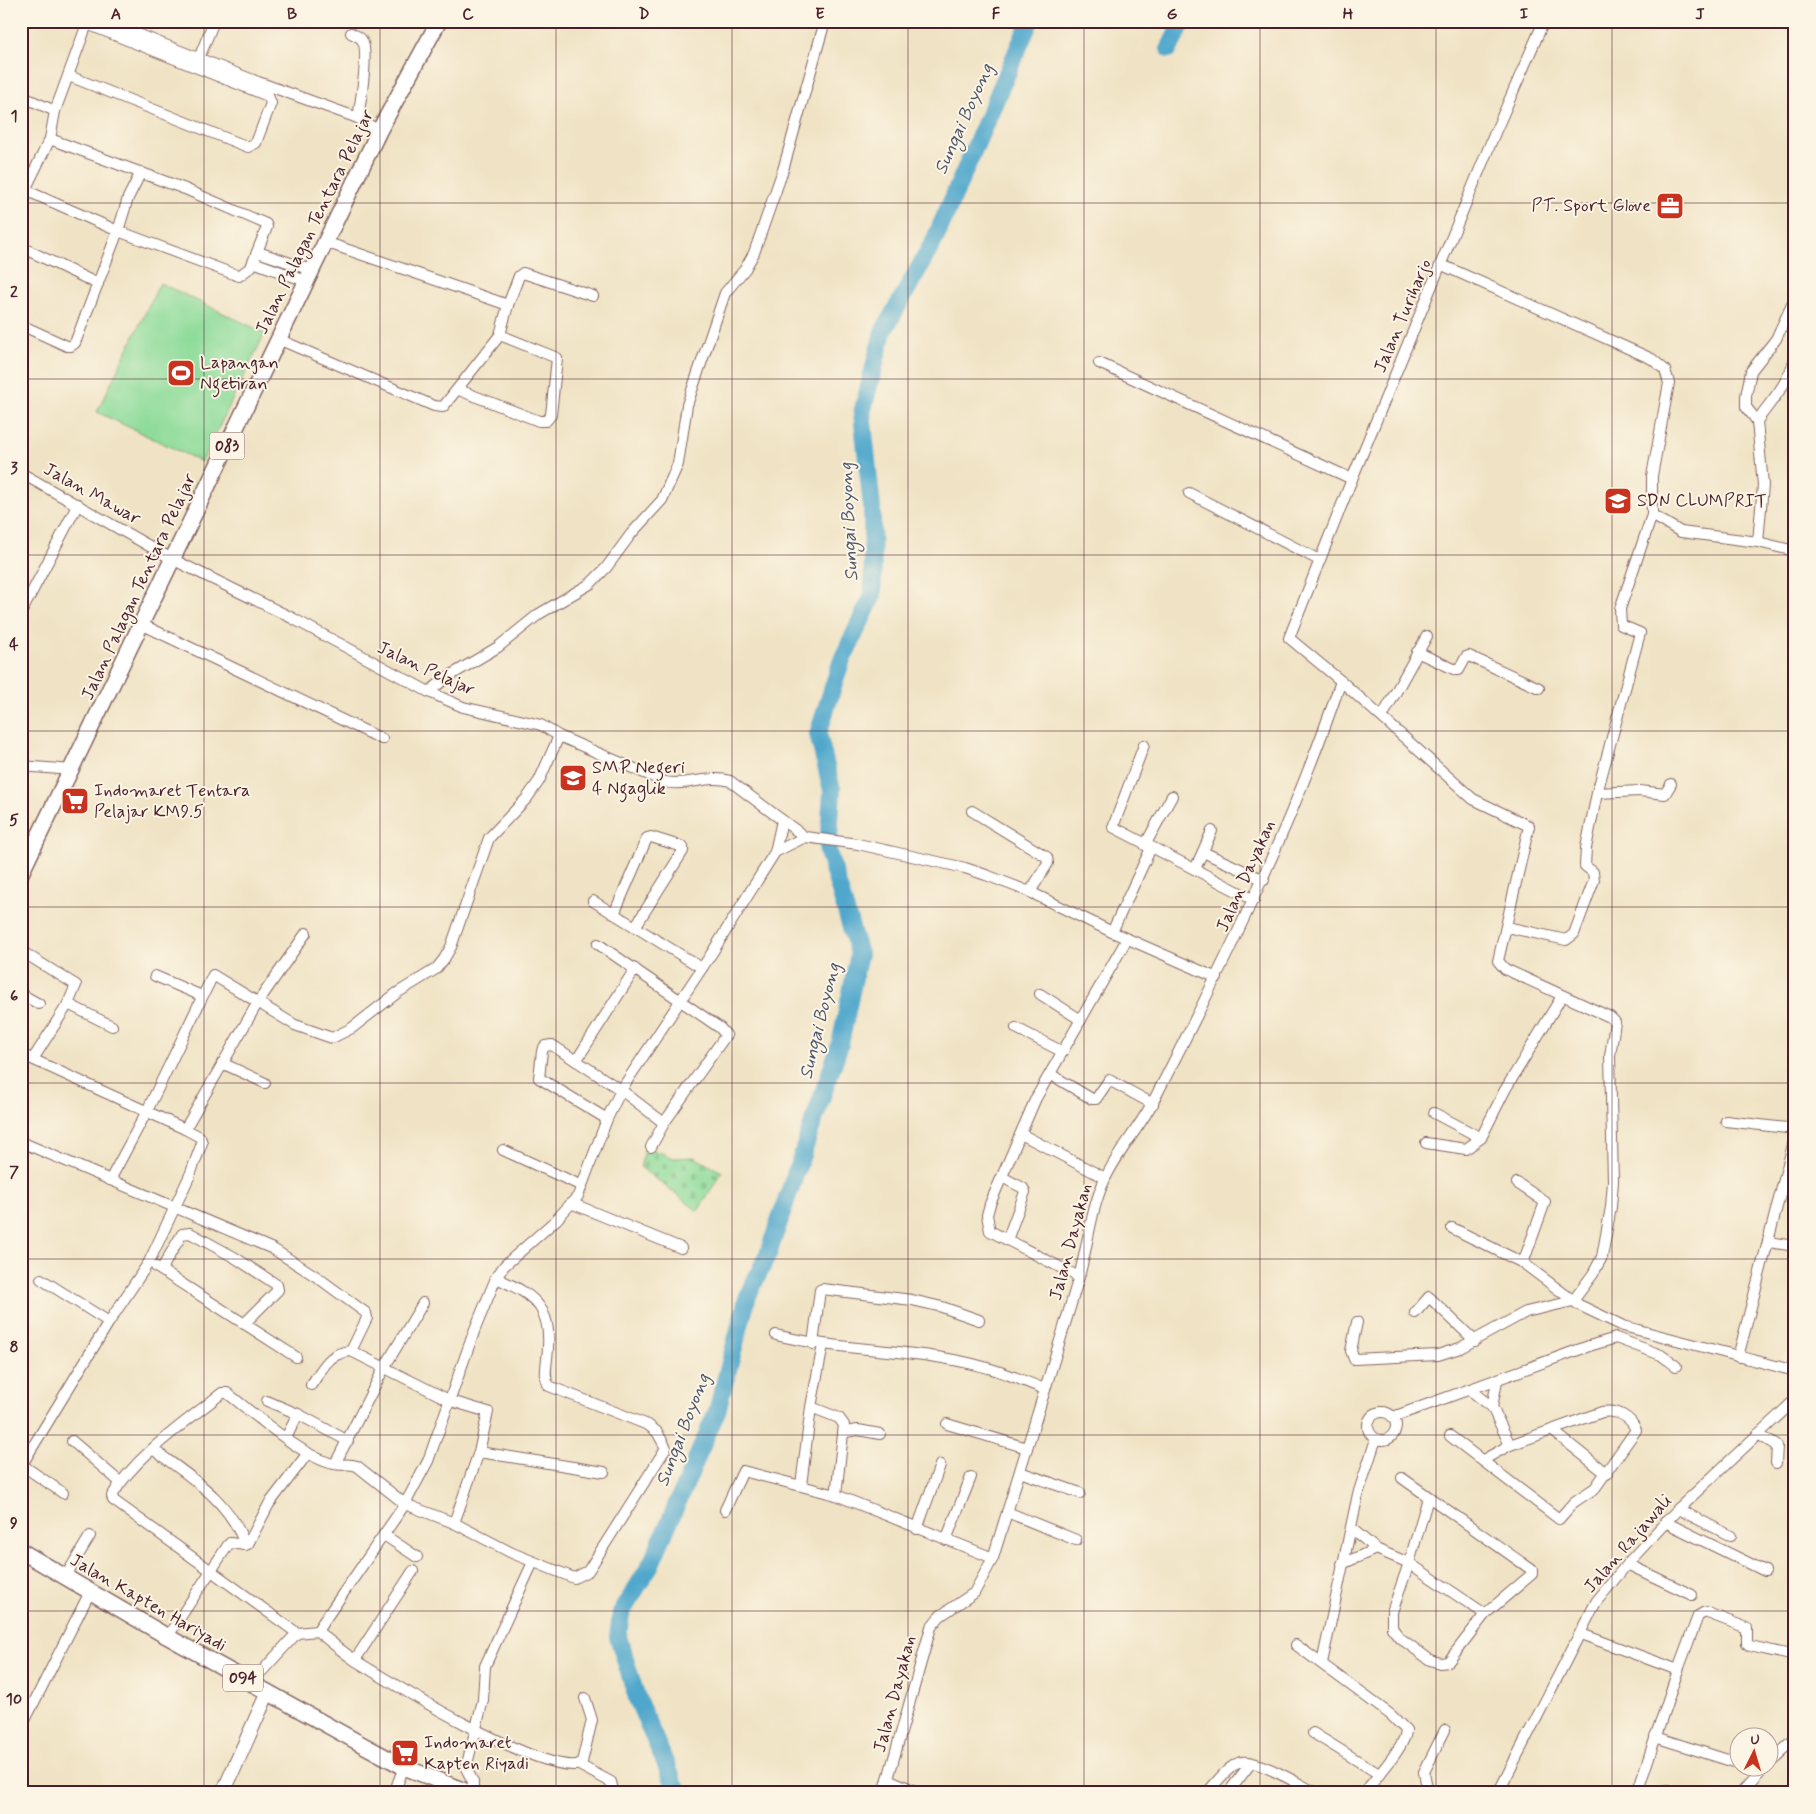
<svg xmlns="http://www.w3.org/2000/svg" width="1816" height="1814" font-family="Mynerve,sans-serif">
	<defs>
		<pattern id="cemetery-stones" width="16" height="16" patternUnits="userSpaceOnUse" patternTransform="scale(1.25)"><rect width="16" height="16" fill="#8cdb99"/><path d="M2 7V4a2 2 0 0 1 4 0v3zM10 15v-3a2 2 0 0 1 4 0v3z" fill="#7abc84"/></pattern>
	</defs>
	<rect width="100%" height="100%" fill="#fcf5e5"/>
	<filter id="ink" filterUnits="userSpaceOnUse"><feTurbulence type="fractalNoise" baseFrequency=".02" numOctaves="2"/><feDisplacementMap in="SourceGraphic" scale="10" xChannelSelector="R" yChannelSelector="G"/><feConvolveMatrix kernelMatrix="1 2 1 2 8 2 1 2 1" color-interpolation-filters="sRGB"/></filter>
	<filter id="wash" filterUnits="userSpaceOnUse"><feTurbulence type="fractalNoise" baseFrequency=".0096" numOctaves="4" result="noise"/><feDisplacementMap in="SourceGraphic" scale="20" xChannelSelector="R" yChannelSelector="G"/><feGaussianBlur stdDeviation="1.12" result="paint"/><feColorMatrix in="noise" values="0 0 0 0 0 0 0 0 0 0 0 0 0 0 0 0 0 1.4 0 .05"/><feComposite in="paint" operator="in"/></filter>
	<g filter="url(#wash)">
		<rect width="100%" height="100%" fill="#f0e3c5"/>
		<polygon fill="url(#cemetery-stones)" stroke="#6b7d62" points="646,1147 674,1158 694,1157 722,1172 698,1211 640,1167"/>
		<polygon fill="#8cdb99" stroke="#6b7d62" points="160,283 265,333 202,462 97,412"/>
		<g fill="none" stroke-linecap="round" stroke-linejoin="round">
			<g stroke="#4fa7cc" stroke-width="18">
				<polyline points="1169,49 1183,21"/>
				<polyline points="681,1793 675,1785 638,1701 618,1637 621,1613 651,1564 717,1411 748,1295 768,1254 840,1044 859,954 828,852 832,790 818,734 841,662 873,595 872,508 862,413 883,332 934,241 1030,21"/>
			</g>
		</g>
	</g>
	<g filter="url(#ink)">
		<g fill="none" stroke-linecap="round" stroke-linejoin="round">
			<defs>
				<g id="minor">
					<polyline points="105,21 258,82 358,118 379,131"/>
					<path d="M351 33C354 35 359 36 361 39 370 47 360 105 358 118"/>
					<polyline points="199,58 214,21"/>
					<polyline points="21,96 55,111"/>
					<polyline points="25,190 118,231 239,276 251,267 267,227 266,224 185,189 50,139"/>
					<polyline points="21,198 50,139 55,111 87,24 268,96 271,103 256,143 248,147 69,76"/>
					<polyline points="21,247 98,284"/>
					<polyline points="258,252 311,270"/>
					<polyline points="253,262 306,281"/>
					<polyline points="1442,265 1652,359 1665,370 1669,383 1652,476 1652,515 1620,609 1621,625 1640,633 1597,793 1586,848 1585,866 1593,872 1594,880 1574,934 1566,940 1507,927"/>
					<polyline points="508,305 519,276 523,273 593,296"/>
					<polyline points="21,325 67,346 71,346 75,343 118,231 128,198 141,172"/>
					<polyline points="278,339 434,406 443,407 500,335 508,305 325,242"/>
					<polyline points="1099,363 1352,479"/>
					<polyline points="459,390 539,421 546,421 551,415 557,358 500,335"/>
					<polyline points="1757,421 1746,407 1746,396 1751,371 1776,339 1795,298"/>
					<path d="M21 473 172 559 292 618 429 692 463 707 541 725 559 736 665 782C687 787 709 774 730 781L782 820 775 852 710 956 621 1090 607 1119 578 1196 556 1220 504 1266 496 1278 475 1329 428 1461 405 1504 317 1631 297 1633 251 1683"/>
					<polyline points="1189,493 1319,560"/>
					<polyline points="1652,515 1681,532 1758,542 1795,551"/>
					<path d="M1758 542 1763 485 1757 421C1773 398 1785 388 1795 360"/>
					<polyline points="21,613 78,504"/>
					<polyline points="141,624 382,739"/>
					<polyline points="1417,652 1456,670 1459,670 1466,657 1469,656 1539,688"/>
					<polyline points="429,692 446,678 498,647 539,614 590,584 606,568 631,534 662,500 678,464 687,405 725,293 745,269 754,253 783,170 825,21"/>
					<polyline points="1382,717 1427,636"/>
					<polyline points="1144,745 1113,827 1254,900"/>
					<polyline points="21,766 73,770"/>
					<polyline points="1597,793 1640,791 1665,794 1671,784"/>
					<polyline points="972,811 1047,857 1048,863 1030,892"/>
					<polyline points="782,820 805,837 858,844 965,868 986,875 1030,892 1112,932 1217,978"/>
					<polyline points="1145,845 1172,796"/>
					<polyline points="775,852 805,837"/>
					<polyline points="1203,852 1264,880"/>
					<polyline points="1195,869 1212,831"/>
					<polyline points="593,901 702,968"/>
					<polyline points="614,914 647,838 651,837 683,847 683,851 635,927"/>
					<polyline points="1112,932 1151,848"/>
					<polyline points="598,944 720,1028 726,1035 664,1123 651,1147"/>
					<polyline points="21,951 76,985 68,1004 33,1059"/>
					<polyline points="155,976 202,996"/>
					<polyline points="21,994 39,1004"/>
					<polyline points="1040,994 1081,1020"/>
					<polyline points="68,1004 112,1026"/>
					<polyline points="1016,1028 1063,1052"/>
					<polyline points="21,1054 185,1129"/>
					<polyline points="576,1061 635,969"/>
					<polyline points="222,1063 265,1083"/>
					<polyline points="1050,1074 1092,1099 1096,1099 1109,1080 1153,1104"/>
					<polyline points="1434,1113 1481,1138"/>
					<polyline points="607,1119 539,1078 542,1051 545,1046 552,1045 621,1090 664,1123"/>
					<polyline points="1726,1121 1795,1129"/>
					<polyline points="1021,1134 1105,1178"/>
					<polyline points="21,1142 273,1249 317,1277 366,1313 367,1318 351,1351 451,1401 488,1412 479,1452 454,1523"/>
					<polyline points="1426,1143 1466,1149 1481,1138 1505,1090 1562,996"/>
					<polyline points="503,1150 582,1186"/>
					<polyline points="1002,1177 1023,1188 1025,1192 1007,1240"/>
					<polyline points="110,1180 147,1111 213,975 295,1025 332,1038 352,1028 397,993 436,969 444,959 451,947 489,838 527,798 539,781 559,736"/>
					<polyline points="1517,1183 1545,1202 1523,1263"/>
					<polyline points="571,1203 681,1248"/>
					<polyline points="1452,1228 1523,1263 1579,1305 1623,1326 1795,1371"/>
					<polyline points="1769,1242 1795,1246"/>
					<polyline points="156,1267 296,1357"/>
					<polyline points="161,1270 182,1234 190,1233 234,1257 277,1285 278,1290 244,1324"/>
					<polyline points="1079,1277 990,1231 987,1215 990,1204 1036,1098 1127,939"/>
					<polyline points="41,1279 109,1322"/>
					<polyline points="1415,1313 1429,1297 1475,1341"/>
					<polyline points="1357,1322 1351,1351 1354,1359 1438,1355 1460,1348 1526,1312 1573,1301 1593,1274 1602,1257 1611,1207 1613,1181 1610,1056 1615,1022 1610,1017 1505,969 1498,961 1529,826 1473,799 1341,681 1289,638 1352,479 1494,135 1544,21"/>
					<path d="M776 1335C844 1352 916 1348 984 1367 1005 1372 1025 1382 1045 1389"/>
					<polyline points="813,1344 820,1290 822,1289 912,1300 942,1307 979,1320"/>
					<polyline points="1738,1357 1795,1137"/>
					<path d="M311 1385C324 1367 328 1353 351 1351"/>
					<polyline points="1470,1390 1492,1407 1510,1445"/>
					<polyline points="267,1401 298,1414 348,1441"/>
					<polyline points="811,1407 839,1418 844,1425 836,1495"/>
					<polyline points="1492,1407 1497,1381"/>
					<circle cx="1382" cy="1426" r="14"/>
					<polyline points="1393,1417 1589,1346 1616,1338 1661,1355 1676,1366"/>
					<polyline points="947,1424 1027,1448"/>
					<polyline points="1553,1431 1607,1474"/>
					<polyline points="845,1432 858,1430 880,1434"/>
					<polyline points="1758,1434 1777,1446 1776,1463"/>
					<path d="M1450 1436 1559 1519 1574 1502 1595 1488 1636 1430C1630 1416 1617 1410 1602 1412L1510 1445 1483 1460"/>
					<polyline points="286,1438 298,1414"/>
					<polyline points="72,1441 120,1482"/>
					<path d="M154 1450C190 1477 230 1500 245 1545"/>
					<polyline points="479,1452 604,1472"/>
					<polyline points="335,1464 384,1368 423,1303"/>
					<polyline points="22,1465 63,1493"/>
					<polyline points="21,1466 109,1322 149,1262 190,1175 202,1143 200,1137 185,1129 258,1002 306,933"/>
					<polyline points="1020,1472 1080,1493"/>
					<polyline points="1402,1478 1532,1570 1532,1574 1485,1614 1448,1662 1440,1663 1430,1660 1400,1638 1392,1628 1392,1612 1409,1563 1428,1498"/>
					<polyline points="801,1485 811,1407 823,1345"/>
					<polyline points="1678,1509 1731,1536"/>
					<polyline points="725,1510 743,1471 836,1495 993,1558"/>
					<polyline points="1007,1512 1076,1540"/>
					<polyline points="1665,1522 1765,1571"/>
					<polyline points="1351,1528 1376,1549 1409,1563 1485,1614"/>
					<polyline points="917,1529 940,1465"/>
					<polyline points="384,1535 417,1557"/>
					<polyline points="946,1540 971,1477"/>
					<polyline points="1342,1564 1376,1549"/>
					<polyline points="1627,1564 1692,1595"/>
					<polyline points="65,1577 90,1536"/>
					<path d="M317 1631C330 1641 342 1652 356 1661 393 1684 543 1776 581 1764"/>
					<path d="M297 1633 113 1500 112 1496C135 1456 186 1422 222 1393H227C252 1412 305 1459 334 1464 343 1466 347 1463 357 1466L405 1504 454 1523 512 1553 574 1578 588 1571 666 1448 657 1432 648 1425 549 1386C544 1378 546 1368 547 1359 553 1311 540 1297 496 1278"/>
					<polyline points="1581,1634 1678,1670 1637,1793"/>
					<polyline points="168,1636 228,1545 230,1543 245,1545 248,1544 269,1504 308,1453"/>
					<path d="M1296 1645 1391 1715 1406 1730C1407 1745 1374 1780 1364 1793"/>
					<polyline points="355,1660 413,1571"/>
					<polyline points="1322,1663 1358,1494 1376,1439"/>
					<polyline points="1678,1670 1698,1616 1705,1612 1747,1628 1747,1643 1750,1646 1795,1656"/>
					<polyline points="585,1698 592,1720 581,1766 611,1782 612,1786 610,1793"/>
					<polyline points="21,1728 90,1592"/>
					<polyline points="1313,1733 1379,1774"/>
					<polyline points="1655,1737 1734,1762"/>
					<polyline points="1768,1764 1795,1739"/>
					<polyline points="888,1779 920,1793"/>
					<polyline points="1668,1790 1677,1793"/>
					<polyline points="394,1793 404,1767"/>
					<polyline points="473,1793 473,1782 466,1768 483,1700 485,1666 533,1562"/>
					<path d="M884 1793 931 1627 940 1616 974 1593 993 1558C1021 1466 1051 1373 1078 1280 1088 1247 1090 1211 1105 1179 1118 1151 1141 1126 1155 1098 1225 962 1292 826 1341 681"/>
					<path d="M1207 1793C1216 1783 1228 1766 1241 1762 1256 1758 1301 1785 1316 1793"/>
					<polyline points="1228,1793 1251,1763"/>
					<polyline points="1428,1793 1424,1772 1445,1730"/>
					<polyline points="1498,1793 1596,1602 1627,1564 1678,1509 1795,1400"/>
					<polyline points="1741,1793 1766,1766"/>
				</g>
				<polyline id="secondary" points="223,1793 268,1692"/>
				<g id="primary">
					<polyline points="21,873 379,131 439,21"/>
					<polyline points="21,1551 161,1633 363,1745 404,1767 470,1793"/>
				</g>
			</defs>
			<use href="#minor" stroke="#846461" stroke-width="12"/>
			<use href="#secondary" stroke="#846461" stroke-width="16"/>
			<use href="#primary" stroke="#846461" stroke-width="18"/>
			<use href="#minor" stroke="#fff" stroke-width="10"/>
			<use href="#secondary" stroke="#fff" stroke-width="14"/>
			<use href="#primary" stroke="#fff" stroke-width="15"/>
		</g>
	</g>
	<path fill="none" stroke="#4a1f2b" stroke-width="1" stroke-opacity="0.55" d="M204 21V1793M380 21V1793M556 21V1793M732 21V1793M908 21V1793M1084 21V1793M1260 21V1793M1436 21V1793M1612 21V1793M21 203H1795M21 379H1795M21 555H1795M21 731H1795M21 907H1795M21 1083H1795M21 1259H1795M21 1435H1795M21 1611H1795"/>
	<defs>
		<symbol id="office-square" viewBox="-11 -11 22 22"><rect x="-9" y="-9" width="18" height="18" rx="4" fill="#c8321e" stroke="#fcf5e5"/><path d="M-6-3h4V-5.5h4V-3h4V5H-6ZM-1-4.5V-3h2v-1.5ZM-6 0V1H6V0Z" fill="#fff"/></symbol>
		<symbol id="stadium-square" viewBox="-11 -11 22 22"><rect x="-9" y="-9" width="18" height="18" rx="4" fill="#c8321e" stroke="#fcf5e5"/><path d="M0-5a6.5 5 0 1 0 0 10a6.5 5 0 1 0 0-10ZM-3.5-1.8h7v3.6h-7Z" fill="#fff"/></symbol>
		<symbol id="school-square" viewBox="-11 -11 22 22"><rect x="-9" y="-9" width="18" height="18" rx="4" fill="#c8321e" stroke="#fcf5e5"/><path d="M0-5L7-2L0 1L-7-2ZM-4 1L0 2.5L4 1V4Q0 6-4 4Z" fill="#fff"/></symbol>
		<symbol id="supermarket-square" viewBox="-11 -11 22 22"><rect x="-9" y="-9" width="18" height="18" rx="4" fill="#c8321e" stroke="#fcf5e5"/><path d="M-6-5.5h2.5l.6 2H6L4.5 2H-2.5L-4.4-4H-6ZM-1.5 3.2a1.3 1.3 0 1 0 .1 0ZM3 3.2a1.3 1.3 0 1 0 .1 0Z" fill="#fff"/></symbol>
	</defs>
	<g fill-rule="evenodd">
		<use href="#office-square" x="1654" y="190" width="32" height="32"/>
		<use href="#stadium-square" x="165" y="357" width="32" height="32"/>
		<use href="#school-square" x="1602" y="485" width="32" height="32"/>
		<use href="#school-square" x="557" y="762" width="32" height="32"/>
		<use href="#supermarket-square" x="59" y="785" width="32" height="32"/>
		<use href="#supermarket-square" x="389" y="1737" width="32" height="32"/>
	</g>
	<g text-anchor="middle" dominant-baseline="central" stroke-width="4" stroke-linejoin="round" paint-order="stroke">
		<g fill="#fcf5e5" stroke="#7f5f63" stroke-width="1">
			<rect x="209.5" y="432.5" width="35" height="27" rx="4"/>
			<rect x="223" y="1664.5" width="40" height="27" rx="4"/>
		</g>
		<g font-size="16" font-weight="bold" fill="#4a1f2b">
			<text x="227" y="446">083</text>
			<text x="243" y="1678">094</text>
		</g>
		<g font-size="18" fill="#4a1f2b" stroke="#fcf5e5" text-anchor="start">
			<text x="1651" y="206" text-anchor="end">PT. Sport Glove</text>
			<text x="200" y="363">Lapangan<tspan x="200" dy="21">Ngetiran</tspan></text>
			<text x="1637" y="501">SDN CLUMPRIT</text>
			<text x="592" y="768">SMP Negeri<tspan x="592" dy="21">4 Ngaglik</tspan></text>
			<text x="94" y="791">Indomaret Tentara<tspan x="94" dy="21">Pelajar KM9.5</tspan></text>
			<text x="424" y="1743">Indomaret<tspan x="424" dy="21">Kapten Riyadi</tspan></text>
		</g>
		<g font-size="18" fill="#4a1f2b" stroke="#fcf5e5">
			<text transform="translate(315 222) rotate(-64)">Jalan Palagan Tentara Pelajar</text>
			<text transform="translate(1403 316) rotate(-67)">Jalan Turiharjo</text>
			<text transform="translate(92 494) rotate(29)">Jalan Mawar</text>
			<text transform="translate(139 587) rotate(-65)">Jalan Palagan Tentara Pelajar</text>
			<text transform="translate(426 669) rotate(25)">Jalan Pelajar</text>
			<text transform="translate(1246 876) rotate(-66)">Jalan Dayakan</text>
			<text transform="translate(1071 1242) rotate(-75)">Jalan Dayakan</text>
			<text transform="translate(1628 1544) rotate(-49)">Jalan Rajawali</text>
			<text transform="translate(148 1603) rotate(30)">Jalan Kapten Hariyadi</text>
			<text transform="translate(895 1694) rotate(-75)">Jalan Dayakan</text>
		</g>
		<g font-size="19" font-style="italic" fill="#4c556b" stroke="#fcf5e5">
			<text transform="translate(964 119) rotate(-66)">Sungai Boyong</text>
			<text transform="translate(849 522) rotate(-93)">Sungai Boyong</text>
			<text transform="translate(820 1021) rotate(-76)">Sungai Boyong</text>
			<text transform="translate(683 1430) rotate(-69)">Sungai Boyong</text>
		</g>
	</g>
	<rect width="1816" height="1814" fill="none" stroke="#fcf5e5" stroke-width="55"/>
	<g transform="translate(1754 1752) rotate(5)"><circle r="24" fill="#fcf5e5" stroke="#b59f9b"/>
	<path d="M0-4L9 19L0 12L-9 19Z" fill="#c8321e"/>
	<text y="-8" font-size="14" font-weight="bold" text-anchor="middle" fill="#4a1f2b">U</text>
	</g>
	<rect x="28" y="28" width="1760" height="1758" fill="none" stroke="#4a1f2b" stroke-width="2"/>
	<g font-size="16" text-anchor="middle" font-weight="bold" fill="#4a1f2b">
		<text x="116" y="19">A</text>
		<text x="292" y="19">B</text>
		<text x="468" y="19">C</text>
		<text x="644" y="19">D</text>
		<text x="820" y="19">E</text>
		<text x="996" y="19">F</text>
		<text x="1172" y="19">G</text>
		<text x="1348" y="19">H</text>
		<text x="1524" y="19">I</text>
		<text x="1700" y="19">J</text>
		<text x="14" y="121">1</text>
		<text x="14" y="297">2</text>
		<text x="14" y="473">3</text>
		<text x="14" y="649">4</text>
		<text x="14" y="825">5</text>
		<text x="14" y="1001">6</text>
		<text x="14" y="1177">7</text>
		<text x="14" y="1352">8</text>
		<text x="14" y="1528">9</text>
		<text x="14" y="1704">10</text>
	</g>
</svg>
